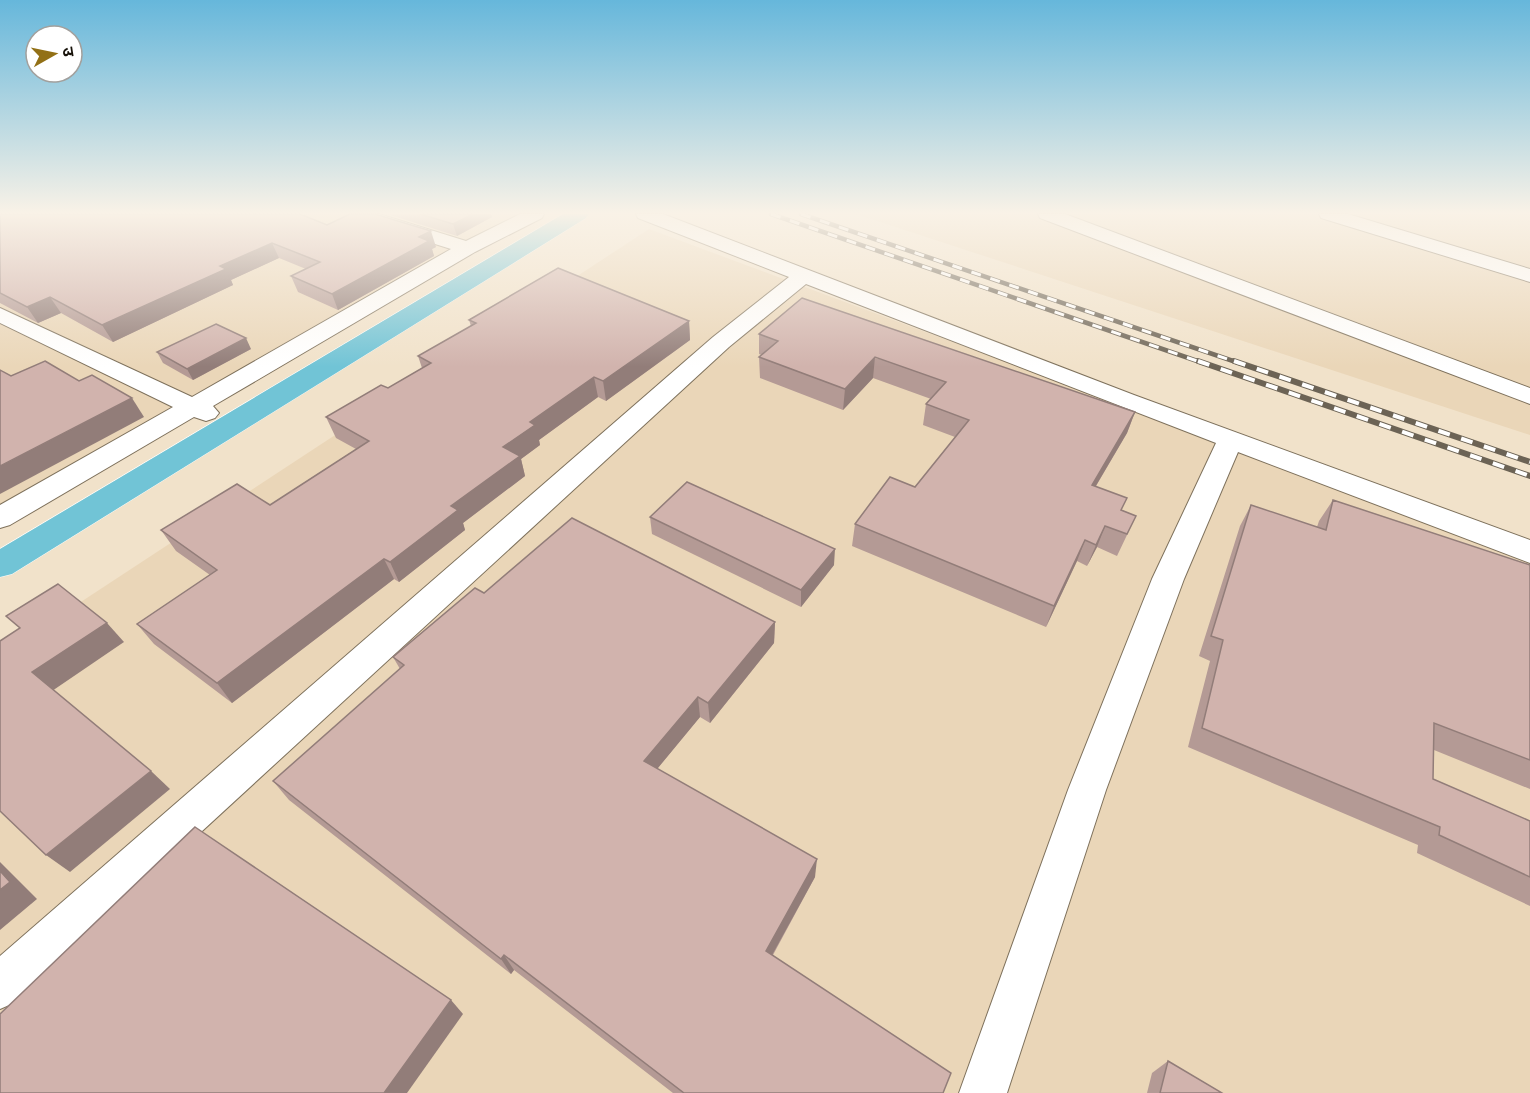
<svg xmlns="http://www.w3.org/2000/svg" width="1530" height="1093" font-family="'Asap Condensed','Noto Sans Devanagari',sans-serif">
	<rect width="100%" height="100%" fill="#f1e2ca"/>
	<g fill="#ead6b8">
		<polygon points="0,214 526,214 0,515"/>
		<polygon points="856,214 1530,214 1530,435"/>
		<polygon points="649,229 1530,557 1530,1093 0,1093 0,655"/>
	</g>
	<g fill="none" stroke-linecap="round" stroke-linejoin="round">
		<defs>
			<g id="minor">
				<polygon points="350,214 379,214 466,241 520,214 544,214 542,218 475,252 213,406 219,413 215,418 206,421 194,417 10,525 0,528 0,505 173,407 0,323 0,308 192,397 451,249 352,218"/>
				<polygon points="636,214 663,214 1134,395 1530,540 1530,563 1238,452 1184,579 1106,790 1007,1093 959,1093 1068,790 1152,579 1216,443 806,284 729,347 16,1002 0,1009 0,956 713,337 789,277 638,218"/>
				<polygon points="1038,214 1065,214 1530,388 1530,404 1040,218"/>
				<polygon points="1319,214 1348,214 1530,269 1530,282 1321,218"/>
			</g>
			<polygon id="major" points="563,214 589,214 586,218 12,574 0,577 0,549"/>
		</defs>
		<use href="#minor" stroke="#7e715c" stroke-width="2"/>
		<use href="#major" stroke="#fff" stroke-width="1"/>
		<use href="#minor" fill="#fff" fill-rule="evenodd"/>
		<use href="#major" fill="#71c4d6" fill-rule="evenodd"/>
		<defs>
			<g id="rail-far1">
				<polyline points="771,214 1203,363"/>
				<polyline points="801,214 1239,363"/>
			</g>
			<g id="rail">
				<polyline points="1198,361 1530,476"/>
				<polyline points="1234,361 1530,462"/>
			</g>
		</defs>
		<use href="#rail-far1" stroke="#6c6355" stroke-width="4.5"/>
		<use href="#rail" stroke="#6c6355" stroke-width="6"/>
		<use href="#rail-far1" stroke="#fff" stroke-width="3" stroke-dasharray="10" stroke-linecap="butt"/>
		<use href="#rail" stroke="#fff" stroke-width="4" stroke-dasharray="12" stroke-linecap="butt"/>
	</g>
	<g fill="#b49a95">
		<polygon points="0,214 327,225 436,247 432,249 434,256 338,310 298,292 291,276 306,269 279,258 231,280 233,285 113,342 61,313 38,323 0,303"/>
		<polygon points="387,214 491,214 492,217 457,236"/>
		<polygon points="469,320 689,321 690,340 606,401 598,397 539,440 540,445 521,459 525,476 463,523 465,530 399,582 394,579 232,703 154,644 137,624 210,575 176,551 161,530 270,505 356,449 336,438 326,417 388,388 422,368 418,356 471,326"/>
		<polygon points="759,334 1135,412 1127,433 1096,486 1122,510 1136,516 1117,556 1097,547 1087,566 1077,561 1046,627 852,546 855,524 915,487 955,437 923,425 926,404 931,399 873,378 843,410 760,378 759,357 762,355 759,354"/>
		<polygon points="251,349 193,380 163,363 157,352"/>
		<polygon points="1333,500 1530,565 1530,789 1434,750 1433,779 1530,821 1530,906 1417,853 1418,845 1188,747 1210,661 1199,656 1240,526 1251,505 1317,527 1319,521"/>
		<polygon points="650,517 834,565 801,607 652,534"/>
		<polygon points="484,593 775,622 774,643 710,723 700,717 657,769 815,877 773,955 943,1093 673,1093 514,970 511,974 289,800 273,781 400,669 393,657"/>
		<polygon points="1168,1061 1222,1093 1147,1093 1152,1073"/>
	</g>
	<g fill="#927d79">
		<polygon points="473,214 491,214 492,217 457,236 453,224"/>
		<polygon points="431,231 436,247 432,249 434,256 338,310 332,294 419,237"/>
		<polygon points="272,243 279,258 231,280 233,285 113,342 102,325 220,266"/>
		<polygon points="50,297 61,313 38,323 27,307"/>
		<polygon points="689,321 690,340 606,401 603,381"/>
		<polygon points="246,338 251,349 193,380 187,369"/>
		<polygon points="875,357 873,378 843,410 845,389"/>
		<polygon points="594,377 598,397 539,440 540,445 521,459 525,476 463,523 465,530 399,582 390,562 451,506 503,447 530,422"/>
		<polygon points="132,398 144,417 0,494 0,466"/>
		<polygon points="1135,412 1127,433 1084,506 1092,485"/>
		<polygon points="1105,526 1097,547 1087,566 1096,545"/>
		<polygon points="1085,540 1077,561 1046,627 1054,606"/>
		<polygon points="835,549 834,565 801,607 801,590"/>
		<polygon points="384,559 394,579 232,703 217,683"/>
		<polygon points="775,622 774,643 710,723 708,703"/>
		<polygon points="107,623 124,642 52,691 32,672"/>
		<polygon points="698,697 700,717 648,780 644,761"/>
		<polygon points="151,771 170,789 70,872 46,855"/>
		<polygon points="817,859 815,877 766,966 766,951"/>
		<polygon points="0,862 37,899 0,930"/>
		<polygon points="504,955 514,970 511,974 501,959"/>
		<polygon points="451,1000 463,1014 407,1093 384,1093"/>
	</g>
	<g fill="#d1b3ad" stroke="#927d79" stroke-width="1.5">
		<polygon points="0,214 300,214 327,225 350,214 375,214 431,231 419,237 429,241 332,294 291,276 320,262 272,243 220,266 226,269 102,325 50,297 27,307 0,293"/>
		<polygon points="420,214 473,214 453,224"/>
		<polygon points="558,268 689,321 603,381 594,377 530,422 535,425 503,447 520,456 451,506 458,510 390,562 384,559 217,683 137,624 217,570 161,530 237,484 270,505 369,441 326,417 381,385 388,388 431,363 418,356 476,323 469,320"/>
		<polygon points="802,298 1135,412 1092,485 1127,498 1121,510 1136,516 1127,534 1105,526 1096,545 1085,540 1054,606 855,524 890,477 915,487 969,420 926,404 946,382 875,357 845,389 759,357 778,341 759,334"/>
		<polygon points="216,324 246,338 187,369 157,352"/>
		<polygon points="45,361 79,381 92,375 132,398 0,466 0,370 11,376"/>
		<polygon points="687,482 835,549 801,590 650,517"/>
		<polygon points="1333,500 1530,565 1530,760 1434,723 1433,779 1530,821 1530,877 1439,835 1440,827 1202,728 1223,640 1211,636 1251,505 1326,530"/>
		<polygon points="572,518 775,622 708,703 698,697 644,761 817,859 766,951 951,1073 943,1093 684,1093 504,955 501,959 273,781 404,665 393,657 475,588 484,593"/>
		<polygon points="58,584 107,623 32,672 151,771 46,855 0,811 0,641 20,628 6,616"/>
		<polygon points="195,827 451,1000 384,1093 0,1093 0,1014"/>
		<polygon points="0,871 10,882 0,890"/>
		<polygon points="1168,1061 1222,1093 1160,1093"/>
	</g>
	<linearGradient id="sky" x2="0" y2="1"><stop stop-color="#66b7db"/><stop offset="0.58" stop-color="#f9f2e7"/><stop offset="1" stop-color="#f9f2e7" stop-opacity="0"/></linearGradient>
	<rect width="1530" height="367" fill="url(#sky)"/>
	<g transform="translate(54 54) rotate(81)"><circle r="28" fill="#ffffff" stroke="#a2a09d" stroke-width="1.5"/>
	<path d="M0-4.5L10 22L0 15L-10 22Z" fill="#927016"/>
	<text y="-9" font-size="16" font-weight="bold" text-anchor="middle" fill="#17120a">उ</text>
	</g>
</svg>
